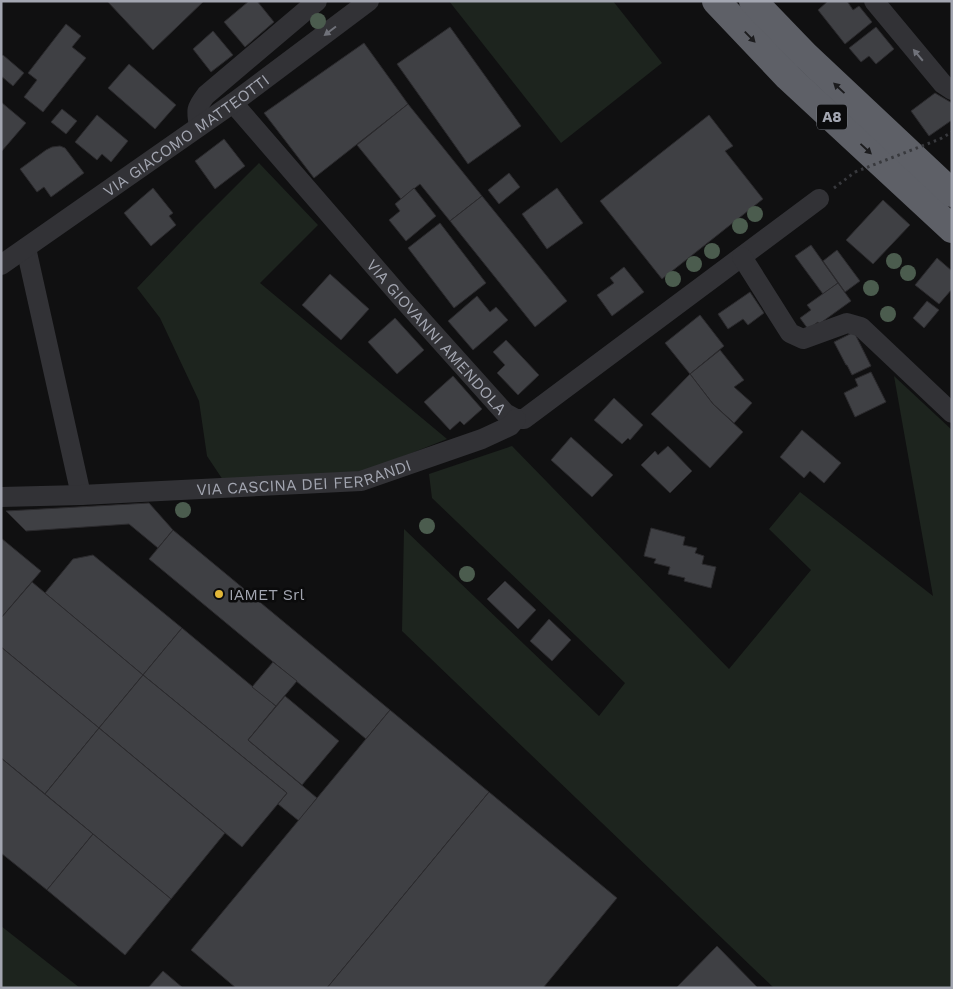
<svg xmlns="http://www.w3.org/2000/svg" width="953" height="989" font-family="'Work Sans',sans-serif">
	<rect width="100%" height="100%" fill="#101011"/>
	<g fill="#1d241e">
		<polygon points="449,1 613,1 662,63 561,143"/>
		<polygon points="259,163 318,225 260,283 447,439 359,474 223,480 207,456 199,401 160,318 137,288 195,227"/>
		<polygon points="894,376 952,430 952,988 774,988 402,631 404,529 599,716 625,683 432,498 429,474 512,446 729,669 811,570 769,529 800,492 933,596"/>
		<polygon points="1,926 80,988 1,988"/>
	</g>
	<g fill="#3f4044" stroke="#2b2a2d">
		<polygon points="107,1 204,1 153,50"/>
		<polygon points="249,1 257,1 274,22 245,47 224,22"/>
		<polygon points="828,1 847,1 853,10 859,6 872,22 845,44 818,10"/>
		<polygon points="66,24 81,36 72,47 86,58 43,112 24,97 37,80 28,73"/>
		<polygon points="450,27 521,126 468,164 397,64"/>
		<polygon points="876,27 894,49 876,64 869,56 861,62 849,48"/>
		<polygon points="213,31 233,55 211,72 193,49"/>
		<polygon points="364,43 408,104 314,178 264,113"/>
		<polygon points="3,55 24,73 13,86 1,76 1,57"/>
		<polygon points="129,64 176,105 155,129 108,88"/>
		<polygon points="935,93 952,103 952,120 929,136 911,111"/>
		<polygon points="1,102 26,123 1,152"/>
		<polygon points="408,104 482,196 450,221 420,184 401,199 357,145"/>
		<polygon points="62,109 77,121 66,134 51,122"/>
		<polygon points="97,115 128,141 111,162 102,154 97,160 75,142"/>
		<polygon points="709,115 733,146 725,151 763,199 662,279 600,201"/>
		<polygon points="224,139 245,166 215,189 195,161"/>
		<polygon points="60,146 65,148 84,173 51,197 44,187 37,192 20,169 46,150 52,147"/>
		<polygon points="509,173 520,187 499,204 488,190"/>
		<polygon points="153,188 173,213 169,216 176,225 151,246 124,213"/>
		<polygon points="414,188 436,216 406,241 389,220 400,211 395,204"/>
		<polygon points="557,188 583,223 547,249 522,214"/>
		<polygon points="482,196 567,301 535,327 450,221"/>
		<polygon points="883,200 910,225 873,264 846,240"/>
		<polygon points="440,223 486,283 454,308 408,248"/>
		<polygon points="811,245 838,283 823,294 795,256"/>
		<polygon points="837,250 860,281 845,292 823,261"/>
		<polygon points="937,258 952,271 952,289 939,304 915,285"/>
		<polygon points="624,267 644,292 612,316 597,295 614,283 610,278"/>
		<polygon points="330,274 369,309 341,340 302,305"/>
		<polygon points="838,283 851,301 819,324 818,322 808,329 800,318 811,310 807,305"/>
		<polygon points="750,292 764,313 748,325 743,319 728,329 718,314"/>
		<polygon points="477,296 490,312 496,307 508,320 473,350 448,321"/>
		<polygon points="927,301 939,310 924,328 913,318"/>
		<polygon points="700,315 724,346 690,374 665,343"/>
		<polygon points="395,318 424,350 397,374 368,342"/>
		<polygon points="854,332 871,366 852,375 847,365 846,365 834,342"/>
		<polygon points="506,340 539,375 518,395 497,373 505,365 493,352"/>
		<polygon points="720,350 744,380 734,387 752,403 734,423 713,404 690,374"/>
		<polygon points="871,372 886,402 855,417 844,393 858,386 855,379"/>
		<polygon points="690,374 713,404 743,432 710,468 651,414"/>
		<polygon points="453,376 482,409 464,425 460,421 450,430 424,402"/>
		<polygon points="614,398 643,425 630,440 628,438 622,444 594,420"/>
		<polygon points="802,430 841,463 824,483 810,471 804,478 780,457"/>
		<polygon points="571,437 613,475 592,497 551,460"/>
		<polygon points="668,446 692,471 670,493 641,465 655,451 658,455"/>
		<polygon points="149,503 173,530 158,548 129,524 26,531 6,511"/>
		<polygon points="651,528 685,537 683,545 697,548 695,553 704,556 702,564 716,567 711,588 684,581 685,578 668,574 670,567 654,563 656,559 644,556"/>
		<polygon points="173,530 390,710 366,739 149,559"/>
		<polygon points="1,538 41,571 1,618"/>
		<polygon points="93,555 182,628 143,675 45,593 73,559"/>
		<polygon points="505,581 536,610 518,629 487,599"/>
		<polygon points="32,582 143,675 99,728 1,647 1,618"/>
		<polygon points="549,619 571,640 552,661 530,641"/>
		<polygon points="182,628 276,706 248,740 317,798 299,821 278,804 287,793 143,675"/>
		<polygon points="1,647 99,728 45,794 1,758"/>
		<polygon points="273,662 297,681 276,706 252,687"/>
		<polygon points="143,675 287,793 242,847 99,728"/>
		<polygon points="285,696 339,741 302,785 248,740"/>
		<polygon points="390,710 489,792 327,988 236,988 191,950"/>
		<polygon points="99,728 225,833 171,899 45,794"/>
		<polygon points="1,758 93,834 47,890 1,853"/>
		<polygon points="489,792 617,898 543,988 327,988"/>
		<polygon points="93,834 171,899 125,955 47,890"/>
		<polygon points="717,946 758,988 676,988"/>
		<polygon points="163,971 183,988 148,988"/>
	</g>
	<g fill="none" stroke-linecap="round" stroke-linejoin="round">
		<g stroke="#38393d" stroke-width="3" stroke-dasharray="2.5 4" stroke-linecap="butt">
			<polyline points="940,139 952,132"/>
			<polyline points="834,188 855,172"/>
		</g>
		<g stroke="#323236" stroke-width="20">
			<polyline points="874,1 943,84 952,90"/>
			<path id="s1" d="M233 103 400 296 505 413 516 419H524L819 199"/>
			<path d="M199 126C196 110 196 108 206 95L317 1"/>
			<polyline points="26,248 81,495"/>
			<polyline points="742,257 790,333 803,339 847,323 861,327 952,413"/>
			<path id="s2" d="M1 265 233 103 369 1"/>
			<path id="s3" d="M1 497 81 495 361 481 482 439 510 426 516 419"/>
		</g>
		<g stroke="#5e6067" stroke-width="28">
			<polyline points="716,1 788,77 952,229"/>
			<polyline points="753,1 805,55 952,193"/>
		</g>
		<polyline stroke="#38393d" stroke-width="3" stroke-dasharray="2.5 4" stroke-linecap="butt" points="855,172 940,139"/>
	</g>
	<g fill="#4b5c4e">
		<circle cx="318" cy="21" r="8"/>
		<circle cx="755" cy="214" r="8"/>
		<circle cx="740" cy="226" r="8"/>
		<circle cx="712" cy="251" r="8"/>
		<circle cx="894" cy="261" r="8"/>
		<circle cx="694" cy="264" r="8"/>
		<circle cx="908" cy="273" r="8"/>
		<circle cx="673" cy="279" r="8"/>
		<circle cx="871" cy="288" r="8"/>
		<circle cx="888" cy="314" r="8"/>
		<circle cx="183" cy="510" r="8"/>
		<circle cx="427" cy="526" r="8"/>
		<circle cx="467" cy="574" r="8"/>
	</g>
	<defs><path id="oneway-solid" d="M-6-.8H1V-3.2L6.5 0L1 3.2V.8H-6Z" transform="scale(1.25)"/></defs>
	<g fill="#70727a">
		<use href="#oneway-solid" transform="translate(330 31) rotate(143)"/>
		<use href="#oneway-solid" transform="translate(918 55) rotate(-130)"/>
	</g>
	<g fill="#1c1c1e">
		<use href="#oneway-solid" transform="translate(750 37) rotate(46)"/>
		<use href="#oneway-solid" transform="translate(839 88) rotate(-137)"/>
		<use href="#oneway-solid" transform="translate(866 149) rotate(43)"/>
	</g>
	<circle fill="#e2b738" stroke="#0b0b0c" stroke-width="2" cx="219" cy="594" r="5"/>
	<g text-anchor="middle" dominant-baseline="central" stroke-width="5" stroke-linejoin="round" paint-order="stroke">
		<rect fill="#0b0b0c" stroke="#757880" stroke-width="1" x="817" y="104.5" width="30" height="25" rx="4"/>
		<g font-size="15" font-weight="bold" fill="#a3a6b1">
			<text x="832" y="117">A8</text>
		</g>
		<g font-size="16" fill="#a3a6b1" stroke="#0b0b0c">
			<text stroke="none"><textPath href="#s2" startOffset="226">VIA GIACOMO MATTEOTTI</textPath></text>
			<text stroke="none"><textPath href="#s1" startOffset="310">VIA GIOVANNI AMENDOLA</textPath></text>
			<text stroke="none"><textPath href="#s3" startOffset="304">VIA CASCINA DEI FERRANDI</textPath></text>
		</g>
		<g font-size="16" fill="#a3a6b1" stroke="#0b0b0c" text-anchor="start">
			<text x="229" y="594">IAMET Srl</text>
		</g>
	</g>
	<rect width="953" height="989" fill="none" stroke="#a3a6b1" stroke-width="5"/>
</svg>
